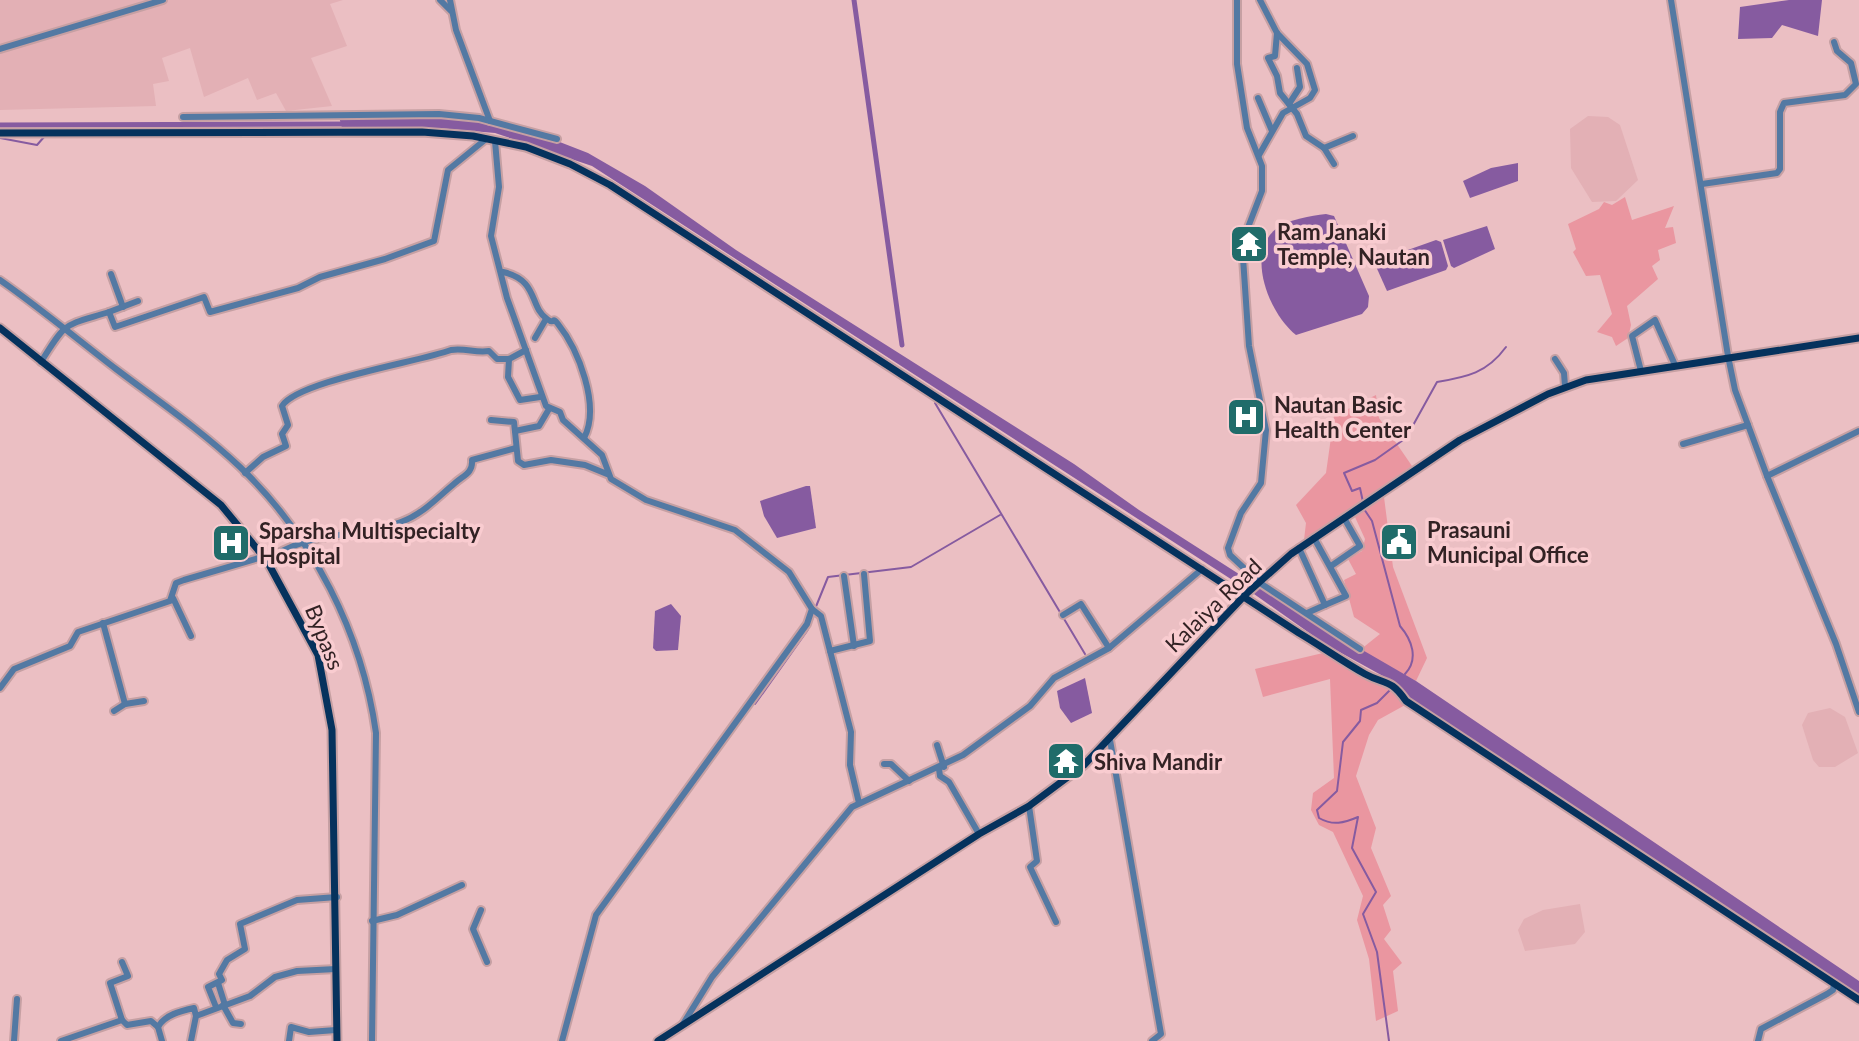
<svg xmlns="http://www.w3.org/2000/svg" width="1859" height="1041" font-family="Lato,sans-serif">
	<rect width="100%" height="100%" fill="#ebbfc3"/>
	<g fill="#e3b0b5">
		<polygon points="0,0 343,0 330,4 347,46 311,58 332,106 286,111 276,93 257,100 248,78 204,97 190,48 162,58 169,81 153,84 156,106 0,110"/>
		<polygon points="1588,116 1608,117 1620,125 1638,180 1616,201 1592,202 1571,168 1570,129"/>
		<polygon points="1830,708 1845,717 1858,753 1835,767 1819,767 1813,760 1802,725 1808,713"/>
		<polygon points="1580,904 1585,932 1575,944 1525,951 1518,930 1524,919 1543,910"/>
	</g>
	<g fill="#ea96a0">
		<polygon points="1625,197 1632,220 1674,206 1665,228 1673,227 1676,243 1658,250 1660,260 1652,266 1658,279 1627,306 1631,325 1628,338 1616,346 1612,337 1597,332 1612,314 1600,275 1586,276 1573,252 1576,249 1568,224 1599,209 1604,202 1612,205"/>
		<polygon points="1376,395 1379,418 1412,466 1304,540 1306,523 1296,505 1326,473 1334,416"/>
		<polygon points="1384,497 1393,567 1427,658 1416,681 1360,650 1380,634 1354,617 1344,580 1356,574 1348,559 1362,551 1365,539 1355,517"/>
		<polygon points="1323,653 1386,683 1407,704 1378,720 1369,735 1356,776 1376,828 1371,848 1391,896 1383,905 1391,930 1384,939 1402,963 1393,971 1398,1011 1376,1021 1369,959 1357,920 1363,896 1333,832 1319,825 1311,810 1313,793 1334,778 1330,679 1263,697 1255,669"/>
	</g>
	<g fill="#865ba0">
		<polygon points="1789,0 1822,0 1818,36 1782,25 1772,38 1738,39 1740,7"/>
		<polygon points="417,116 485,122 552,139 588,153 645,186 736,250 1074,464 1139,510 1309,619 1416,681 1859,981 1859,998 1422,709 1392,681 1325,644 1254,594 592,166 495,133 438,128 342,128 339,117"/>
		<polygon points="1518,163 1518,181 1470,198 1463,181 1491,168"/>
		<path d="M1326 214 1334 216 1369 296 1368 307 1362 314 1296 335C1270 315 1244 253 1277 228 1290 219 1310 216 1326 214Z"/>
		<polygon points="1487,226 1495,249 1454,268 1451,266 1443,240"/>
		<polygon points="1436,240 1441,242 1448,266 1446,270 1387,291 1374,262"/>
		<polygon points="806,486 810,486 816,528 777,538 764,516 760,501"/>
		<polygon points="671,604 681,616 678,650 656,651 653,648 655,611"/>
		<polygon points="1085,678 1092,713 1071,723 1060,708 1057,691"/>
	</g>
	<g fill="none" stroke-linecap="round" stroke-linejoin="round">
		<g stroke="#865ba0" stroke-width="2">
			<polyline points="0,138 37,145 44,137"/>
			<polyline points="935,403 1085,654"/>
			<path d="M1363 502 1360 488 1352 491 1344 473 1375 460 1406 438 1437 382C1467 377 1487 373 1506 347"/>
			<path d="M1364 509 1372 521 1400 626C1412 640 1419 659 1405 674"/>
			<polyline points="815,609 828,577 911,567 1000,515"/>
			<polyline points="755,704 807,631 814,615"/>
			<path d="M1389 1041 1377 952 1363 914 1376 892 1352 848 1358 817C1344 823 1333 826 1319 818L1317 810 1337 791 1343 742 1360 721 1361 710 1377 703 1390 690"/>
		</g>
		<g stroke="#865ba0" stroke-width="5">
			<polyline points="854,0 902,345"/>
			<polyline points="0,125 347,124"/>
		</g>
		<defs>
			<g id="minor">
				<polyline points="440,0 451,11"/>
				<polyline points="450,0 456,30 490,121"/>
				<polyline points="1237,0 1237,64 1247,128 1262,166 1262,191 1242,243 1249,346 1266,430 1261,483 1241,513 1228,548 1230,555 1260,583 1360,649"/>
				<polyline points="1671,0 1728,356 1735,390 1767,476 1859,431"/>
				<polyline points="1277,33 1275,56 1268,58 1277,76 1280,93 1297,114 1306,136 1324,148 1334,164"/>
				<polyline points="0,49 163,0"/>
				<polyline points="1258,98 1272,131"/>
				<polyline points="1289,104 1300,87 1297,68"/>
				<polyline points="183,117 439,114 479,118 557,139"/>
				<polyline points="495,141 499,187 491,236 507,298 546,406 560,412 563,420 602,455 611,479 646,500 735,530 789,572 812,609 807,624 596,915 562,1041"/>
				<polyline points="1324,148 1353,136"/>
				<polyline points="1259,155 1283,113 1310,98 1315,90 1307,64 1277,33 1260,0"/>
				<polyline points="1702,184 1777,173 1780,169 1780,112 1784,103 1845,95 1856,84 1851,63 1837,51 1834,42"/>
				<path d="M503 272C539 280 529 307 547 319 556 326 551 315 558 324 578 349 601 406 584 438"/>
				<polyline points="111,274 123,307"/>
				<path d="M0 280C40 308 77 339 116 369 157 400 202 431 240 467 313 537 362 633 376 733L372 1041"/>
				<polyline points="109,312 138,301"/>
				<polyline points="535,338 546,319"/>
				<polyline points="526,350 509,359 508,377 520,400 540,397"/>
				<polyline points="1555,359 1564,373 1565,386"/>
				<path d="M41 362C67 320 64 326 109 312L115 327 204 297 210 312 298 288 320 277 385 259 434 241 448 170 486 139"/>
				<polyline points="1641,371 1632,336 1655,320 1675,365"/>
				<polyline points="491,420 514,422 518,461 524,465 551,460 585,465 607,474"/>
				<polyline points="515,431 539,426 549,409"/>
				<polyline points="1683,444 1748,425"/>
				<path d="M245 473 263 457 286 446 282 434 288 425 282 406C298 381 418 362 451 350 466 348 475 353 489 351L497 359H509"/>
				<polyline points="1767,476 1836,644 1859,712"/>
				<polyline points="1299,548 1325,605 1346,596 1314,538"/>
				<path d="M267 561C303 531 357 538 401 522 423 514 438 497 455 483 464 475 473 473 472 460L516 448"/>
				<polyline points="1331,566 1360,546 1344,518"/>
				<polyline points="844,576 854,646"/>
				<polyline points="173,598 191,636"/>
				<polyline points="812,609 821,616 851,732 850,765 859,803"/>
				<polyline points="1307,613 1325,605"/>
				<polyline points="1063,615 1081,604 1109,648"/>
				<polyline points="103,623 125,704 144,701"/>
				<polyline points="830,651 870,641 864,574"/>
				<polyline points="0,688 14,669 70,646 78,632 170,601 176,583 184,580 262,557"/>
				<polyline points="114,711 125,704"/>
				<polyline points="1110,740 1161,1034 1152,1041"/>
				<polyline points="937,745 944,767"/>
				<polyline points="884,764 891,764 909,781"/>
				<polyline points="939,769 940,776 949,782 979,834"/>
				<polyline points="1029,806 1037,861 1030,867 1056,922"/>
				<polyline points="481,910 473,929 487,962"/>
				<polyline points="372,921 397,915 462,885"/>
				<polyline points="122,962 128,976 110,983 122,1020"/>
				<polyline points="218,983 225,1005"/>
				<polyline points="223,1005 233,1023 241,1024"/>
				<polyline points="216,1007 208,987 222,980 219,974 227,960 245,949 240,924 297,900 337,897"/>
				<polyline points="683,1024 712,977 852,807 963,755 1030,706 1054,678 1109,648 1202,569"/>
				<polyline points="158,1027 162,1041"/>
				<polyline points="14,1041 17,999"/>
				<path d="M61 1041 122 1020 127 1025 151 1021 158 1027C164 1015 181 1011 194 1008L196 1016"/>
				<polyline points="191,1041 196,1016 250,996 275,977 297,971 336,969"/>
				<polyline points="289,1041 291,1027 309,1032 336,1030"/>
				<polyline points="1758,1041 1761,1029 1827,994 1833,990 1834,984"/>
			</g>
			<g id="major">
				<path d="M0 133 422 132 473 136 526 147 570 164 610 185 1299 633C1321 646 1342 661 1365 674 1385 685 1390 678 1406 701L1859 1000"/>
				<polyline points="0,328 221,505 267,561 318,655 332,730 337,1041"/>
				<polyline points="658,1041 979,834 1029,806 1084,765 1245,595 1291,554 1460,440 1548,394 1586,380 1859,338"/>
			</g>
		</defs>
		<use href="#minor" stroke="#c6a0a3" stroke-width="10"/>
		<use href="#major" stroke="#c6a0a3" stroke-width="11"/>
		<use href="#minor" stroke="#5379a3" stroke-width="6"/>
		<use href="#major" stroke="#05325d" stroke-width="7"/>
	</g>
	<defs>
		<symbol id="temple-square" viewBox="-11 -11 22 22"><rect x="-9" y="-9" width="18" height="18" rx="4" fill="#206c6a" stroke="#f9ccd0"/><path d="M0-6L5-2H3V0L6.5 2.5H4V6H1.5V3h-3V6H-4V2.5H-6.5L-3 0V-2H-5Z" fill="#fff"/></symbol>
		<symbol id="hospital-square" viewBox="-11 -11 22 22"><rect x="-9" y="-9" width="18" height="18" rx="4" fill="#206c6a" stroke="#f9ccd0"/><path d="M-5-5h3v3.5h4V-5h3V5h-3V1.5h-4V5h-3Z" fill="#fff"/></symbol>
		<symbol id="civic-square" viewBox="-11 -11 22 22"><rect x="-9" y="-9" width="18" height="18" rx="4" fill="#206c6a" stroke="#f9ccd0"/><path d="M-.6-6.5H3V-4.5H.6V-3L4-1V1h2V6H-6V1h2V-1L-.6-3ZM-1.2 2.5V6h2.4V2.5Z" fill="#fff"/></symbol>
	</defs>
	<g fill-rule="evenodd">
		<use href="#temple-square" x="1227" y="222" width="44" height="44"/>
		<use href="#hospital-square" x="1224" y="395" width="44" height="44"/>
		<use href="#civic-square" x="1377" y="520" width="44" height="44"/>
		<use href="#hospital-square" x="209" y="521" width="44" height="44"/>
		<use href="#temple-square" x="1044" y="739" width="44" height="44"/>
	</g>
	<g text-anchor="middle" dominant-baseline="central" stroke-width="7" stroke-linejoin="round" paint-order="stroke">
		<g font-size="22" font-weight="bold" fill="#322224" stroke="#f9ccd0" text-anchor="start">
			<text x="1277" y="231">Ram Janaki<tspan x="1277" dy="25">Temple, Nautan</tspan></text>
			<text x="1274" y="404">Nautan Basic<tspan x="1274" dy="25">Health Center</tspan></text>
			<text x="1427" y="529">Prasauni<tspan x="1427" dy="25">Municipal Office</tspan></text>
			<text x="259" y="530">Sparsha Multispecialty<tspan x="259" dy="25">Hospital</tspan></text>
			<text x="1094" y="761">Shiva Mandir</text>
		</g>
		<g font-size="22" fill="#322224" stroke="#f9ccd0">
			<text transform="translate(1213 605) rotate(-44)">Kalaiya Road</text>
			<text transform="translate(325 637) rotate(68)">Bypass</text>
		</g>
	</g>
</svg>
